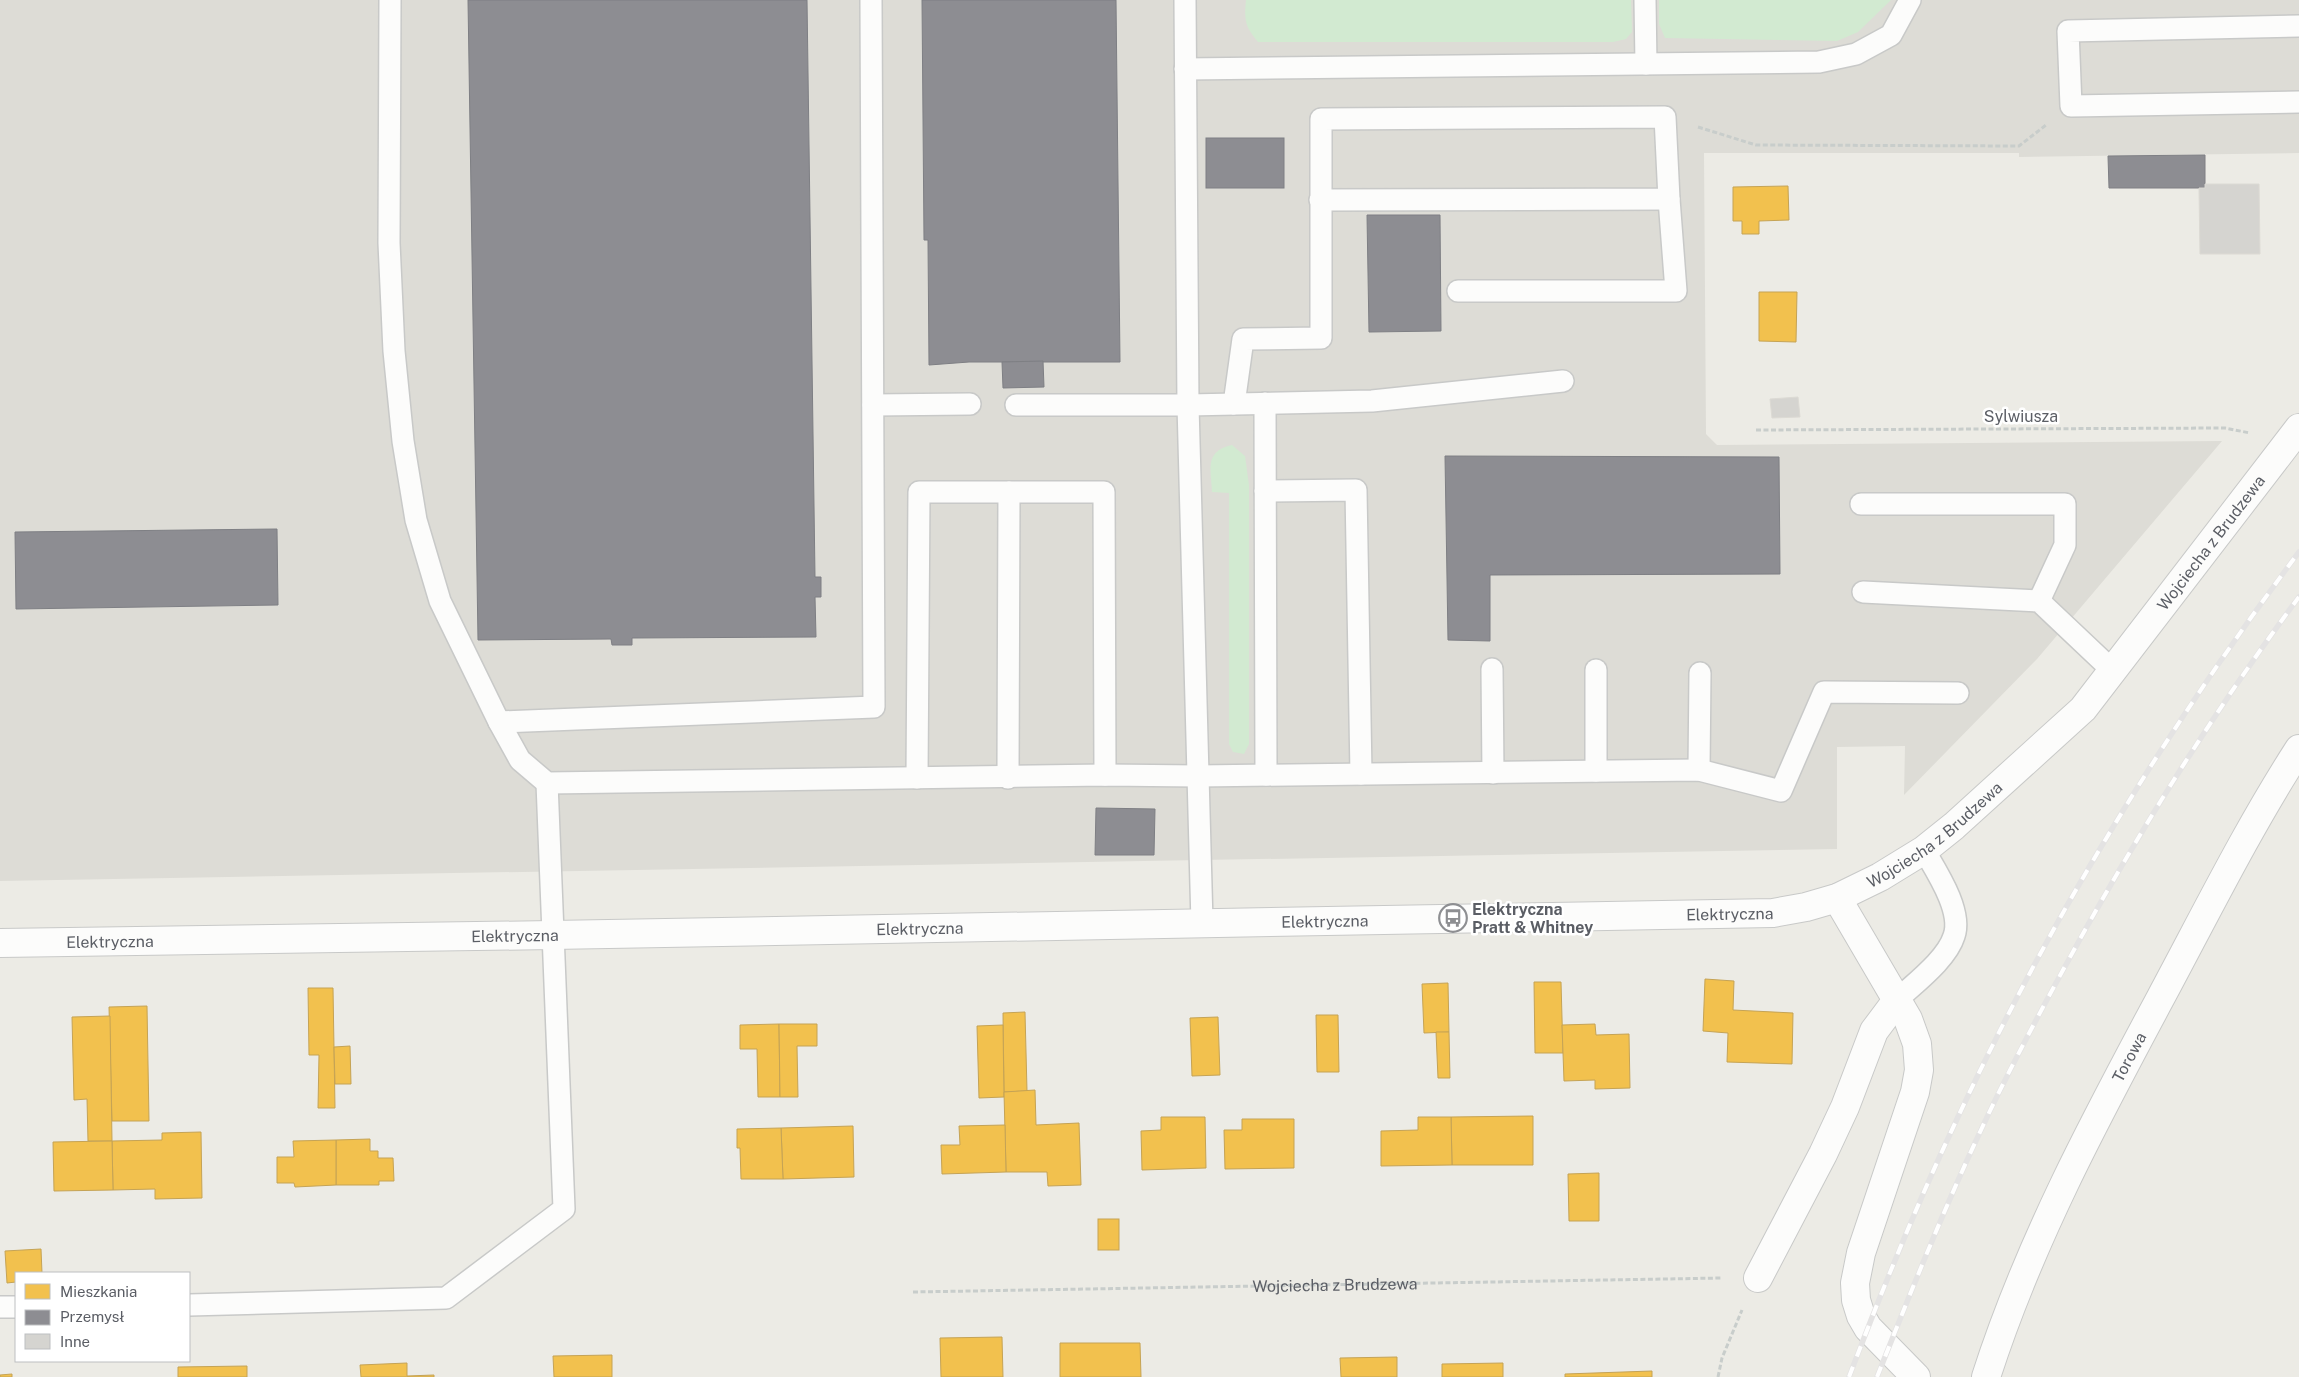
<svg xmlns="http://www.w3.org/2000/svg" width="2299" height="1377" font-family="'Public Sans',sans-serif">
	<rect width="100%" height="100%" fill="#ecebe5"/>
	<polygon fill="#dddcd6" points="0,0 2299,0 2299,153 2019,157 2019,153 1704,153 1706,434 1717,445 2222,441 2037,659 1904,795 1905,746 1837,747 1837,849 0,881"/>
	<g fill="#d2ead1">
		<path d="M1246 0H1631L1632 32 1626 39 1613 42H1258C1245 27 1244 20 1246 0Z"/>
		<polygon points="1659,0 1891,0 1858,32 1837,41 1665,38 1659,24"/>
		<path d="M1232 445 1245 456 1249 485V744L1244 754 1233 752 1229 744V493L1212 492C1211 470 1204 451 1232 445Z"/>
	</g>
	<g fill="#f2c14e" stroke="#c5a355">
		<polygon points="1788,186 1789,220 1759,221 1759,234 1742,234 1742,221 1733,221 1733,187"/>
		<polygon points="1759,292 1797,292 1796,342 1759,341"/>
		<polygon points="1705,979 1734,981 1733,1010 1793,1013 1792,1064 1727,1062 1728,1033 1703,1031"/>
		<polygon points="1534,982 1561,982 1563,1053 1535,1053"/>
		<polygon points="1448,983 1449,1032 1424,1033 1422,984"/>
		<polygon points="308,988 333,988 335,1108 318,1108 319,1055 309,1055"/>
		<polygon points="147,1006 149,1121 112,1121 109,1007"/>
		<polygon points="1025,1012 1027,1091 1004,1092 1003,1013"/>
		<polygon points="1316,1015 1338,1015 1339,1072 1317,1072"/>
		<polygon points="110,1016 112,1141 88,1141 87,1099 74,1100 72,1017"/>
		<polygon points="1218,1017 1220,1075 1192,1076 1190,1018"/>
		<polygon points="779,1024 780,1097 758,1097 757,1049 740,1049 740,1025"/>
		<polygon points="779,1024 817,1024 817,1046 797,1046 798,1097 780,1097"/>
		<polygon points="1595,1024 1596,1035 1629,1034 1630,1088 1595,1089 1595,1080 1564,1081 1562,1025"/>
		<polygon points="1003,1025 1004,1097 979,1098 977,1026"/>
		<polygon points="1436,1032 1449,1032 1450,1078 1438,1078"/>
		<polygon points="350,1046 351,1084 335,1084 334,1047"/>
		<polygon points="1035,1090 1036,1125 1079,1123 1081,1185 1048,1186 1047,1172 1006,1172 1004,1092"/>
		<polygon points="1533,1116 1533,1165 1452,1165 1451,1117"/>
		<polygon points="1161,1117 1205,1117 1206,1168 1142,1170 1141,1131 1161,1130"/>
		<polygon points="1418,1117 1451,1117 1452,1165 1381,1166 1381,1131 1418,1130"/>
		<polygon points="1242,1119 1294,1119 1294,1168 1225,1169 1224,1130 1242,1130"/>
		<polygon points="1005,1125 1006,1172 942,1174 941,1145 960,1145 959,1126"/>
		<polygon points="853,1126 854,1177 783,1179 781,1128"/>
		<polygon points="781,1128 783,1179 741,1179 740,1148 737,1148 737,1129"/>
		<polygon points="201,1132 202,1198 155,1199 155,1189 113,1190 112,1141 162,1140 162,1133"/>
		<polygon points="370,1139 370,1151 378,1151 378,1158 393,1158 394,1181 379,1181 379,1185 336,1185 336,1140"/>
		<polygon points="336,1140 336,1185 295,1187 294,1183 277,1183 277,1157 294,1157 293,1141"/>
		<polygon points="112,1141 113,1190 54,1191 53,1142"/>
		<polygon points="1599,1173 1599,1221 1569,1221 1568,1174"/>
		<rect x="1098" y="1219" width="21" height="31"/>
		<polygon points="41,1249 42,1273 16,1273 16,1282 7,1283 5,1251"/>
		<polygon points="1002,1337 1003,1377 941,1377 940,1338"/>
		<polygon points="1060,1343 1140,1343 1141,1377 1060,1377"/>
		<polygon points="612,1355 612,1377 554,1377 553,1356"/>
		<polygon points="1397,1357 1397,1377 1341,1377 1340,1358"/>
		<polygon points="407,1363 407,1376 434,1375 434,1377 361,1377 360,1365"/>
		<polygon points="1503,1363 1503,1377 1442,1377 1442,1364"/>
		<polygon points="247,1366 247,1377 178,1377 178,1367"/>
		<polygon points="1652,1371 1652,1377 1565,1377 1565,1374"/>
		<polygon points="12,1374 12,1377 0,1377 0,1375"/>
	</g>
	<g fill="#8d8d92" stroke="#7e7f84">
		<polygon points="468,0 807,0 815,577 821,577 821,597 815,597 816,637 632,638 632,645 612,645 611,639 478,640"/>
		<polygon points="922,0 1116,0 1120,362 969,362 929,365 928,240 924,240"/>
		<rect x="1206" y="138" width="78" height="50"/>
		<polygon points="2205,155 2205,188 2109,188 2108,156"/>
		<polygon points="1367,215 1440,215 1441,331 1369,332"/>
		<polygon points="1043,361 1044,387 1003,388 1002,362"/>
		<polygon points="1445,456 1779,457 1780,574 1490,575 1490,641 1448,640"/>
		<polygon points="277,529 278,605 16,609 15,532"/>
		<polygon points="1096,808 1155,809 1154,855 1095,855"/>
	</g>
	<g fill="#d5d4d0" stroke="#dcdad4">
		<polygon points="2205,184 2259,184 2260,254 2200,254 2199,188 2205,188"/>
		<polygon points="1798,397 1800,417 1772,418 1770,399"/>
	</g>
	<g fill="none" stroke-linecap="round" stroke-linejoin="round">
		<defs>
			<g id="service">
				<polyline points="390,0 389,243 394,351 403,441 416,520 440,601 499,722 520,760 547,783 1105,775 1198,776 1699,770 1781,791 1824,692 1958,693"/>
				<polyline points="1185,0 1188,405 1202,923"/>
				<polyline points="1645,0 1646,64"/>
				<polyline points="2299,26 2068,31 2071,106 2299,102"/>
				<polyline points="1185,69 1819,62 1856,54 1891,35 1910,0"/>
				<polyline points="1458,291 1676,291 1669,199"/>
				<polyline points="1265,403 1266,775"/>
				<polyline points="1234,404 1243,339 1321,338 1321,119 1665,117 1669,199 1320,200"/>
				<polyline points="873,405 970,404"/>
				<polyline points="1016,405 1188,405 1372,401 1563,381"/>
				<polyline points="1265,491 1356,490 1361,774"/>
				<polyline points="1861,504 2065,504 2065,545 2039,601"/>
				<polyline points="1863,592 2039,601 2112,670"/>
				<polyline points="1492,669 1493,773"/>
				<polyline points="1596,670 1596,771"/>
				<polyline points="499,722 874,707 871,0"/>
				<polyline points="1699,770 1700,673"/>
				<polyline points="917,778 919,492 1104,492 1105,775"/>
				<polyline points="1008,778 1009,492"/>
				<path d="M1898 999C1915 983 1947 959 1954 936 1963 911 1936 871 1924 850"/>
				<polyline points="189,1305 446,1298 564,1209 547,783"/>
				<polyline points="0,1307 16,1307"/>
			</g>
			<g id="minor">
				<polyline points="1837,898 1908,1019 1917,1044 1919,1070 1915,1092 1861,1253 1855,1283 1856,1300 1861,1316 1868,1328 1916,1377"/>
				<path id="s2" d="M0 943 552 935 1773 913 1806 907 1837 898 1880 877 1924 850 1954 826 2083 709 2299 428"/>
				<polyline points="1758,1278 1823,1154 1845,1107 1874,1031 1898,999"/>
				<path id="s3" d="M1986 1377C2029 1243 2095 1120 2161 997 2206 913 2248 828 2299 749"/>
			</g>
		</defs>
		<use href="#service" stroke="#c8c9c8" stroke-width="24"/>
		<use href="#minor" stroke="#c8c9c8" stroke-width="30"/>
		<g stroke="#c8cdcb" stroke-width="3" stroke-dasharray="5 2.5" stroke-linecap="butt">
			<polyline points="1698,127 1756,145 2019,146 2046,125"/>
			<polyline points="1756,430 2225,428 2250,433"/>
			<path id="s1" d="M913 1292 1722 1278"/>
			<polyline points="1718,1377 1722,1358 1742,1310"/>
		</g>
		<use href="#service" stroke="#fcfcfb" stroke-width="21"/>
		<use href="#minor" stroke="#fcfcfb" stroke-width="28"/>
		<defs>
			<g id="rail">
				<path d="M1849 1377C1882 1290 1917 1204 1957 1119 2050 919 2167 728 2299 552"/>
				<path d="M1877 1377C1910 1294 1943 1211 1981 1130 2004 1080 2030 1031 2056 983 2128 849 2208 719 2299 597"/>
			</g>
		</defs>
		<use href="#rail" stroke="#e4e3e3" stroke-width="5.5"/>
		<use href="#rail" stroke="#fff" stroke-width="4" stroke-dasharray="11" stroke-linecap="butt"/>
	</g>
	<defs>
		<symbol id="bus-ring" viewBox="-11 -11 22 22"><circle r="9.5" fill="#fff" stroke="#8e8f92" stroke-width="1.5"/><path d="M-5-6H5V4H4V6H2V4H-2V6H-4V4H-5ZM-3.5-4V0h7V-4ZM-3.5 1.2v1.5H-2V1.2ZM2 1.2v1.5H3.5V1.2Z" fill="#8e8f92"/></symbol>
	</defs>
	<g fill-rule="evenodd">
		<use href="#bus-ring" x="1437" y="902" width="32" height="32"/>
	</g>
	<g text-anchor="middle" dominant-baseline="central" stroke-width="5" stroke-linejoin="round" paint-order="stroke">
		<g font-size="16" fill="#5b5e65" stroke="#fff">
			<text x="2021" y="416">Sylwiusza</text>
			<text stroke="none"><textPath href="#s2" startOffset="2361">Wojciecha z Brudzewa</textPath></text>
			<text stroke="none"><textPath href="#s2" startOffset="1956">Wojciecha z Brudzewa</textPath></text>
			<text stroke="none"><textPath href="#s2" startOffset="1730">Elektryczna</textPath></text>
			<text stroke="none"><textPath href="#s2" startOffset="1325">Elektryczna</textPath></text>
			<text stroke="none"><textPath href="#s2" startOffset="920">Elektryczna</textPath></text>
			<text stroke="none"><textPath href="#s2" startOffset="515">Elektryczna</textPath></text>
			<text stroke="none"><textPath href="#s2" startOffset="110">Elektryczna</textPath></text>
			<text stroke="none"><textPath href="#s3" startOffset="351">Torowa</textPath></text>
			<text stroke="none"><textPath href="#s1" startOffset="422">Wojciecha z Brudzewa</textPath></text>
		</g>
		<g font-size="16" font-weight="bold" fill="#5b5e65" stroke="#fff" text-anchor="start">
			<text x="1472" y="909">Elektryczna<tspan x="1472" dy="18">Pratt &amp; Whitney</tspan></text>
		</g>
	</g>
	<rect x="15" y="1272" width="175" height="90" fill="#ffffff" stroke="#bdbfc1"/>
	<rect x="25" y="1284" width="25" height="15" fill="#f2c14e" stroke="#bdbfc1"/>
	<text x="60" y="1297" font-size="15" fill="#5b5e65">Mieszkania</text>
	<rect x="25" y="1310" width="25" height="15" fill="#8d8d92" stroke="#bdbfc1"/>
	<text x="60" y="1322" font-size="15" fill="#5b5e65">Przemysł</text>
	<rect x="25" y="1334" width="25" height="15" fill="#d5d4d0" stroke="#bdbfc1"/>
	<text x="60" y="1347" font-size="15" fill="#5b5e65">Inne</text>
</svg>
